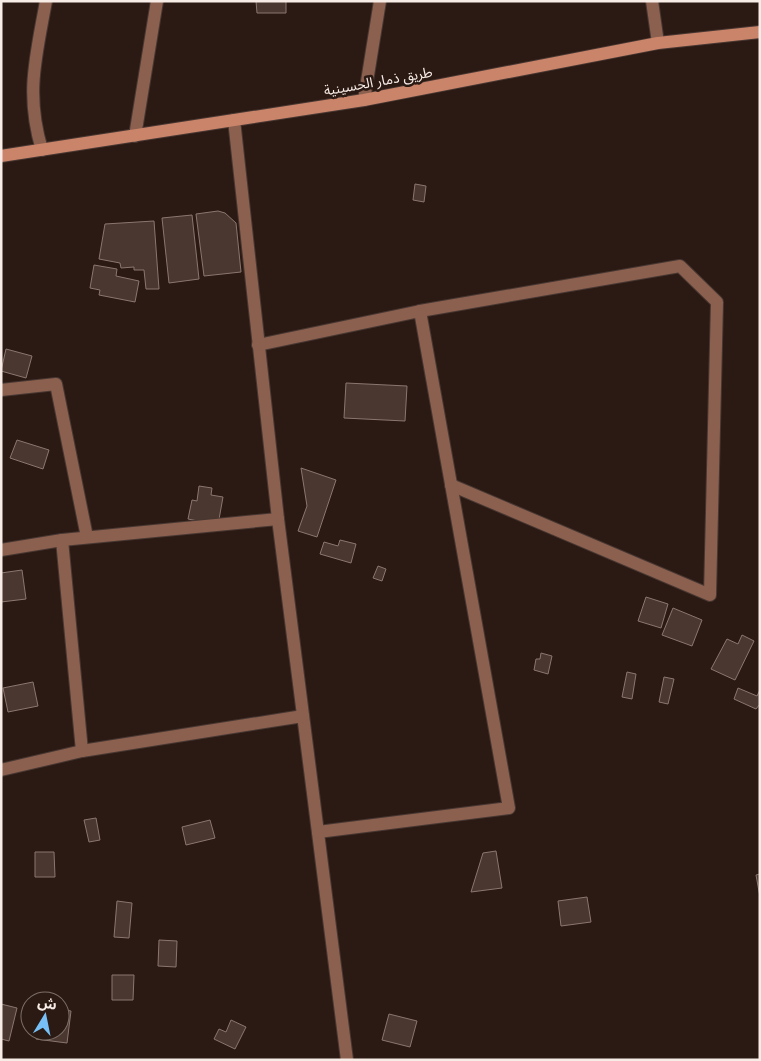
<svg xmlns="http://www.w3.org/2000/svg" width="761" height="1061" font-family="Roboto,'Noto Sans Arabic',sans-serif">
	<rect width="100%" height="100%" fill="#2b1a14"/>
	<g fill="#493730" stroke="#8c776f">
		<polygon points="256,1 286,1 286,13 257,13"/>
		<polygon points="415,184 426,186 424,202 413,200"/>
		<polygon points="218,211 225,213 236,223 241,272 204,276 196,214"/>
		<polygon points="192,215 199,279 169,283 162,218"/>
		<polygon points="154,221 159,289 146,289 144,270 134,270 134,267 121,268 120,263 99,259 105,224"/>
		<polygon points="94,265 117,269 116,276 139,281 135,302 99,295 100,290 90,288"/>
		<polygon points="6,349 32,356 26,378 1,371"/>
		<polygon points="346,383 407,386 405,421 344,418"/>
		<polygon points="17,440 49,450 43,469 10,458"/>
		<polygon points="301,468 336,480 317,537 298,531 307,506"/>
		<polygon points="199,486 212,488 211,495 223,497 218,525 188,519 192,500 197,501"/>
		<polygon points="340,540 356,544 351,563 320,554 324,542 338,546"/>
		<polygon points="378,566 386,569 382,581 373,578"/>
		<polygon points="22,570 26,599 1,602 1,573"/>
		<polygon points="646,597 668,604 661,628 638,621"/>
		<polygon points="673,608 702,620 692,646 662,635"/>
		<polygon points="742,635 754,641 735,680 711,669 727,639 738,644"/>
		<polygon points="541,653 552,656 548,674 534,670 536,659 540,659"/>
		<polygon points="627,672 636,674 632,699 622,697"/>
		<polygon points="664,677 674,679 668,704 659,702"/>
		<polygon points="33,682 38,706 8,712 3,688"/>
		<polygon points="738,688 757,696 760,690 760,704 756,709 734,699"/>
		<polygon points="96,818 100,840 89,842 84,820"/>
		<polygon points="210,820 215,838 186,845 182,827"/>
		<polygon points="496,851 502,888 471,892 483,853"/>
		<polygon points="35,852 54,852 55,877 35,877"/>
		<polygon points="760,874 760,897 756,875"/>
		<polygon points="587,897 591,922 561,926 558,901"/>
		<polygon points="117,901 132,903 129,938 114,937"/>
		<polygon points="159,940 177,941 176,967 158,966"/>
		<polygon points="112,975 134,975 133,1000 112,1000"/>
		<polygon points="1,1004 17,1008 9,1041 1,1039"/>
		<polygon points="60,1009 71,1011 67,1043 36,1039 37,1031 60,1031"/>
		<polygon points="389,1014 417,1021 410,1047 382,1040"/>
		<polygon points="231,1020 246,1027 235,1049 214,1039 219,1029 226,1032"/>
	</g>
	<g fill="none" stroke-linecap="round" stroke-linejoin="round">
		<defs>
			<g id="minor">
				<polyline points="652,1 658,43"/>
				<polyline points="364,100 380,1"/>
				<polyline points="234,120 278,519 347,1060"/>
				<polyline points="135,136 157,1"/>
				<path d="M42 150C25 94 36 57 46 1"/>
				<polyline points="420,311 680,266 717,302 710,595 451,485"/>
				<polyline points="258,345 420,311 509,808 318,832"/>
				<polyline points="1,390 56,384 87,537"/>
				<polyline points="1,550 62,540 278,519"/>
				<polyline points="82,751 303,716"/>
				<polyline points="1,770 82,751 62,540"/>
			</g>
			<polyline id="secondary" points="1,156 364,100 658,43 760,32"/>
		</defs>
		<use href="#minor" stroke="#483732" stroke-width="14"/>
		<use href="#secondary" stroke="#483732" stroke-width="14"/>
		<use href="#minor" stroke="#8b604f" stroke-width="12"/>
		<use href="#secondary" stroke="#ca846a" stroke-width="12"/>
	</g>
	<g text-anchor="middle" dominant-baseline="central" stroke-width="5" stroke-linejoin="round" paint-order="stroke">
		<g font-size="14" fill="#f8ece7" stroke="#2b1a14">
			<text transform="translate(378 81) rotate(-10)">طريق ذمار الحسينية</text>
		</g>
	</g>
	<rect width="761" height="1061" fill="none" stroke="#f8ece7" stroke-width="5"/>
	<g transform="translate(45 1016) rotate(10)"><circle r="24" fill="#2b1a14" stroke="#7d6e68"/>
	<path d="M0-4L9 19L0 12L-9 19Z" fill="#76c0f7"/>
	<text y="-8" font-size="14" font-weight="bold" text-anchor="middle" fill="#f8ece7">ش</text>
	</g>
</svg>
